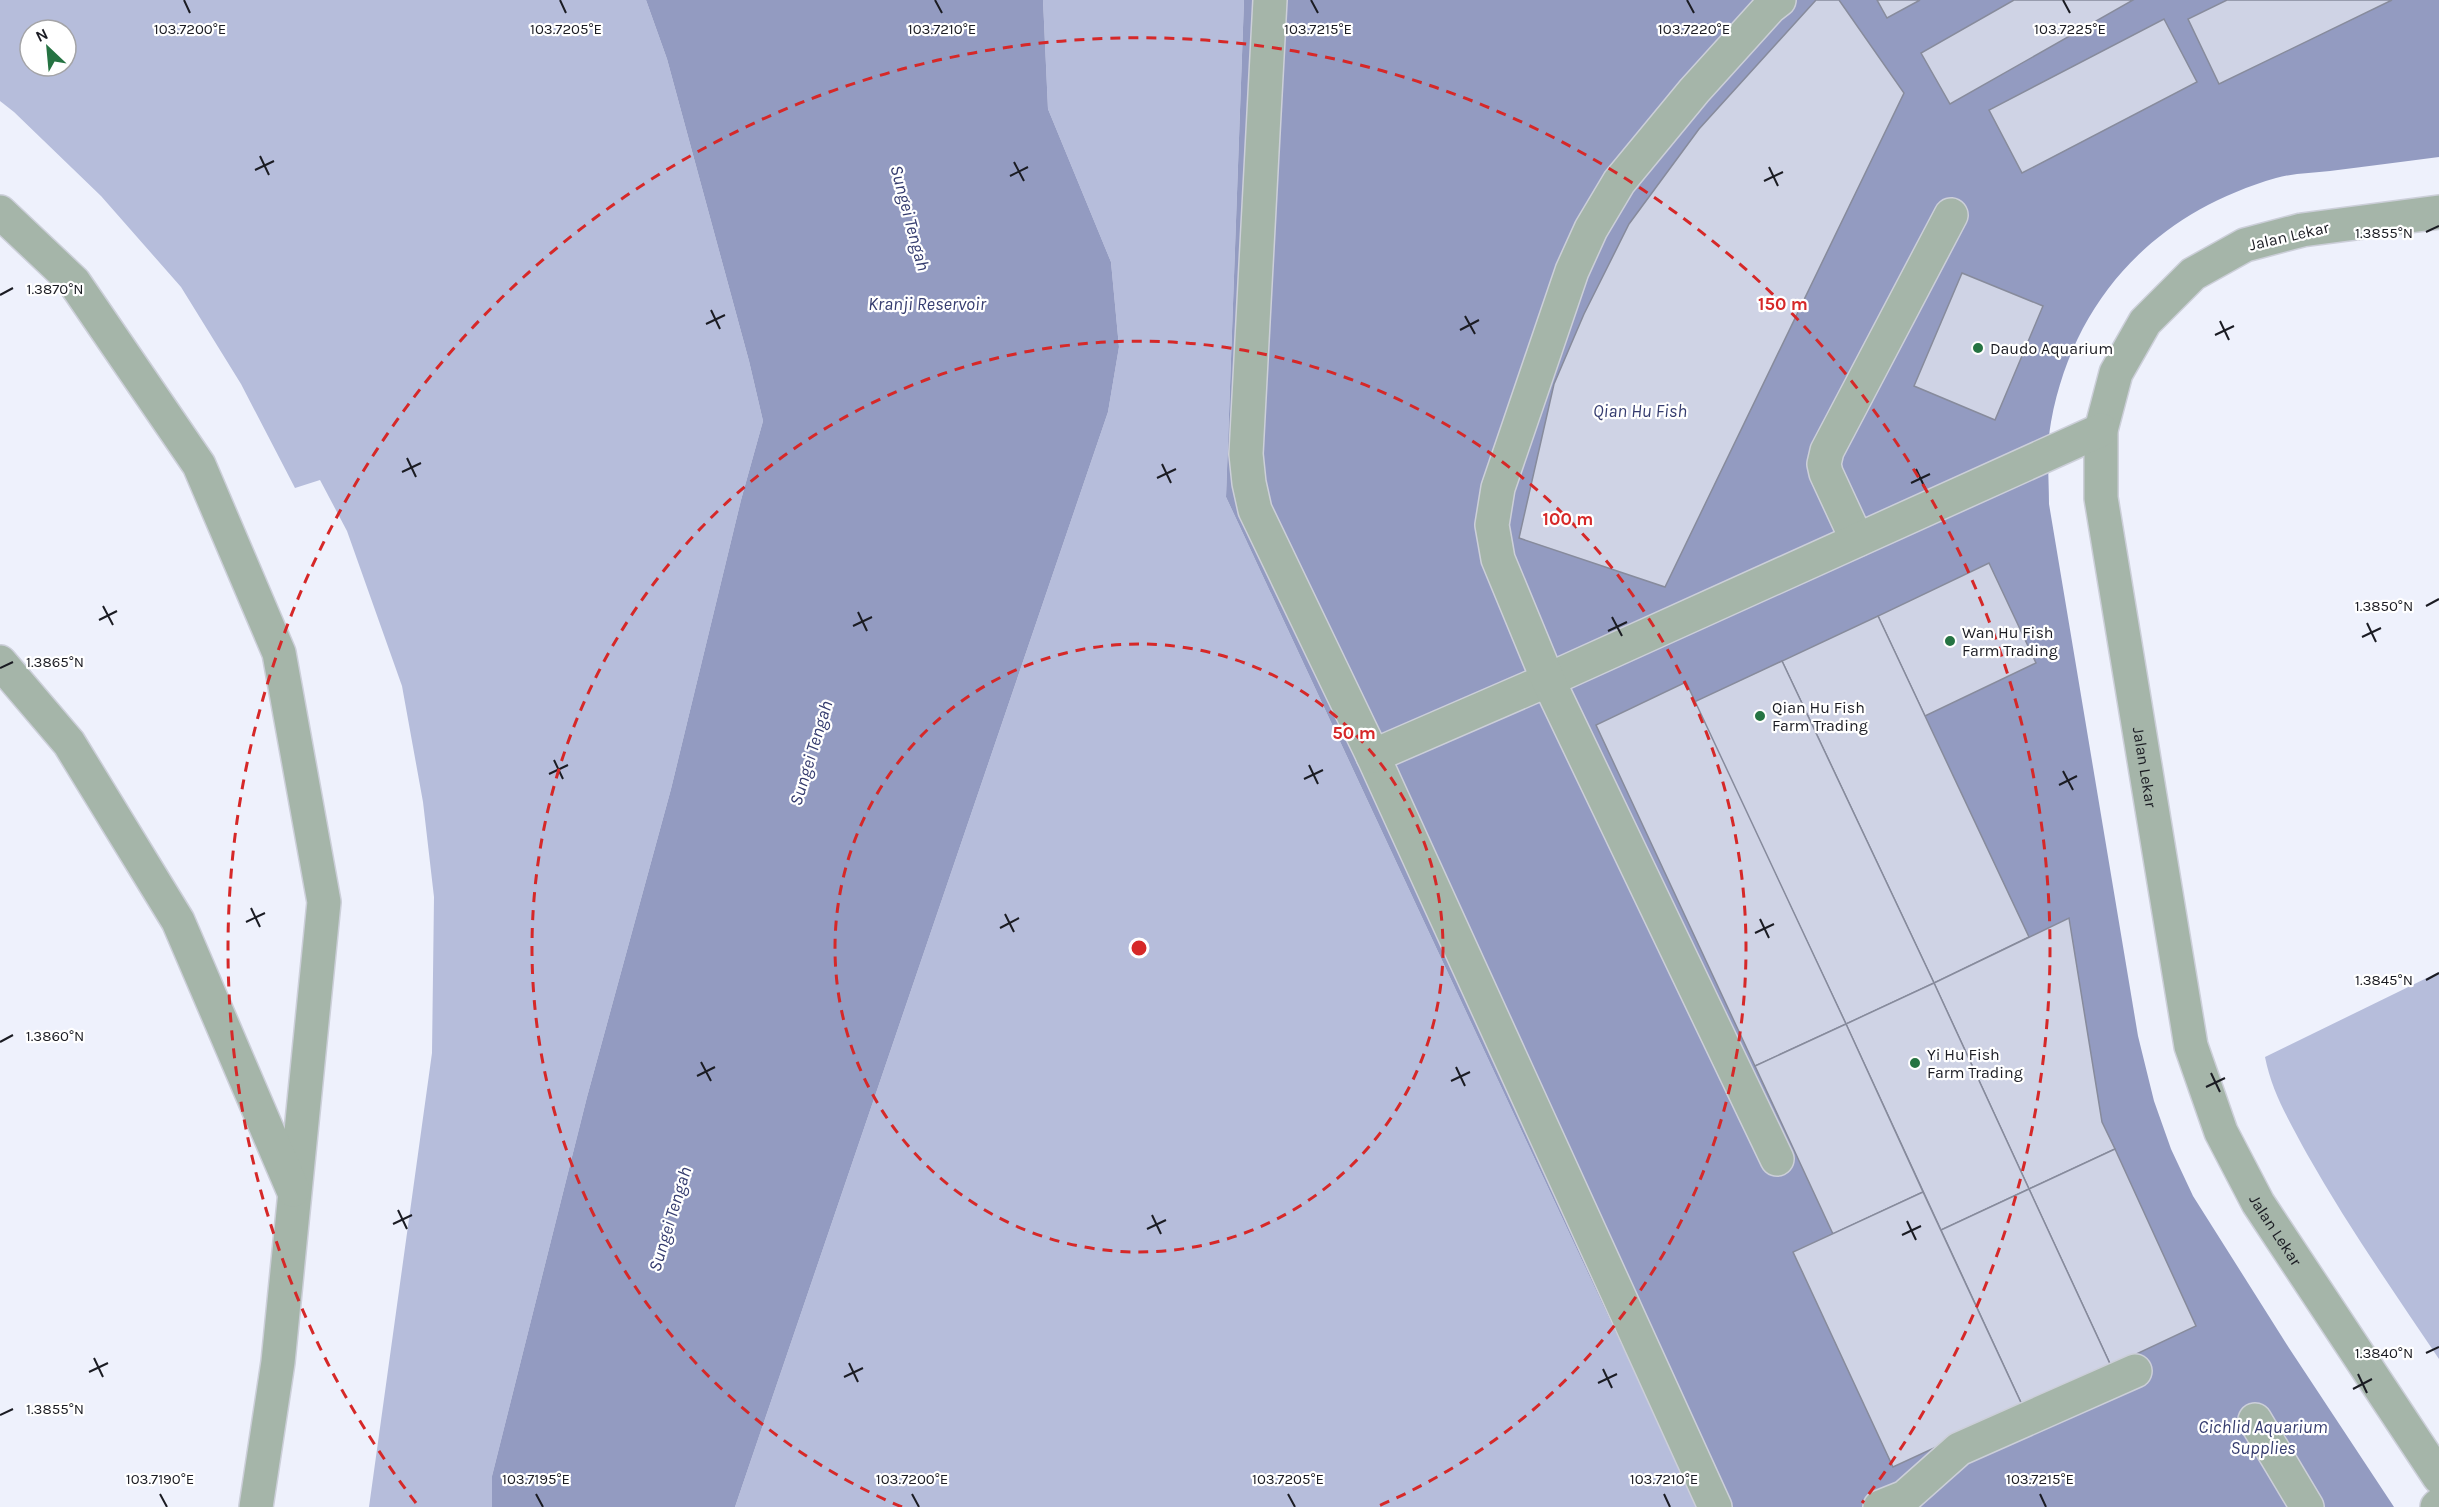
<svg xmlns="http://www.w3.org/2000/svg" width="2439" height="1507" font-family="Karla,sans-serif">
	<rect width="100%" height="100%" fill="#eef1fc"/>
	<g fill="#b6bddb" fill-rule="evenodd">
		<path d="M0 0H646L667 59 749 361 763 421 741 500 671 789 587 1097 492 1476V1507H369L432 1053 434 897 423 802 402 686 347 531 320 480 295 488 241 384 181 287 101 196 14 112 0 101ZM30 30H66V66H30Z"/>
		<polygon points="1043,0 1244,0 1226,497 1697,1507 735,1507 1108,412 1119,347 1111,262 1048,109"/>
		<path d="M2439 972V1359C2394 1292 2347 1225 2307 1154 2290 1122 2272 1093 2265 1057Z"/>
	</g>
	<g fill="#939bc1">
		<polygon points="646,0 1043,0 1048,109 1111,262 1119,347 1108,412 735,1507 492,1507 492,1476 587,1097 671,789 741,500 763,421 749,361 667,59"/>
		<path d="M1244 0H2439V157C2403 162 2367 166 2330 171 2313 173 2293 173 2276 178 2155 213 2074 298 2051 422 2046 449 2049 477 2049 504L2138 1036 2154 1101 2171 1149 2193 1196 2289 1348 2394 1507H1697L1226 497Z"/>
	</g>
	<g fill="#cfd3e5" stroke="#878b9c" stroke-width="1.5">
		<polygon points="1816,0 1839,0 1904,93 1665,587 1519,538 1554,384 1584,314 1629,224 1699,129"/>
		<polygon points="1877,0 1920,0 1887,18"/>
		<polygon points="2014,0 2133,0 1950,104 1921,53"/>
		<polygon points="2227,0 2392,0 2219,84 2188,19"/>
		<polygon points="2164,19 2197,82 2022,173 1989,110"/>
		<polygon points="1962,273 2043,306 1995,420 1914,386"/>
		<polygon points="1989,563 2036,663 1925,716 1878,616"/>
		<polygon points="1878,616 2029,937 1934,983 1782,661"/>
		<polygon points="1782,661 1934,983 1846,1024 1694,702"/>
		<polygon points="1686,682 1846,1024 1755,1066 1596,725"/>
		<polygon points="2069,918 2102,1122 2115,1149 2029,1189 1934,983"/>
		<polygon points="1934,983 2029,1189 1941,1230 1846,1024"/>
		<polygon points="1846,1024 1923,1192 1833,1234 1755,1066"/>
		<polygon points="2115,1149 2196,1326 2111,1366 2029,1189"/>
		<polygon points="2029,1189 2111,1366 2023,1407 1941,1230"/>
		<polygon points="1923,1192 2023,1407 1893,1467 1793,1252"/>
	</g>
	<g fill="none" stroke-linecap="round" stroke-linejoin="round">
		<defs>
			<g id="minor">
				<polyline points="1270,0 1246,454 1249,483 1255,510 1373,756 1715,1507"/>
				<polyline points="0,212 74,282 199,465 279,653 324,902 278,1362 256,1507"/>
				<path id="s1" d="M2439 212 2302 230 2245 245 2193 274 2145 322 2116 373 2101 430V498L2191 1046 2221 1132 2258 1203 2439 1477"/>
				<polyline points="1857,540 1826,473 1824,464 1827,451 1951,215"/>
				<polyline points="0,662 69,743 178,921 293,1190"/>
				<polyline points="1373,756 1548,680 2101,430"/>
				<polyline points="1777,1159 1548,680 1498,559 1492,525 1498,488 1572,271 1591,229 1619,182 1694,91 1770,7 1779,0"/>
				<polyline points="2255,1420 2307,1507"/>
				<polyline points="1880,1507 1905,1497 1959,1449 2135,1371"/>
				<polyline points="2437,1507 2439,1505"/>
			</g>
		</defs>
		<use href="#minor" stroke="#cccfd9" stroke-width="36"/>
		<use href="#minor" stroke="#a5b5a9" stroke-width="33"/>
	</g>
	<path fill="none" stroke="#1b1c23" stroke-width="2" d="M184 0 190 13M560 0 566 13M935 0 942 13M1311 0 1318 13M1687 0 1694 13M2063 0 2070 13M260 156 269 175M1014 162 1024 181M1769 167 1778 186M255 170 274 161M1010 176 1028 167M1764 181 1783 172M2426 232 2439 226M0 295 13 288M711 310 720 329M1465 316 1475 334M2220 321 2229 340M706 324 725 315M1460 330 1479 320M2215 335 2234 326M407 458 416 477M1162 464 1171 483M1916 469 1925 488M402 472 421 463M1157 478 1176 469M1911 483 1930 474M103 606 113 625M2426 606 2439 599M858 612 867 631M1612 617 1622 636M99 620 117 611M2367 623 2376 642M853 626 872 617M1608 631 1627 622M2362 637 2381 628M0 668 13 662M554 760 563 779M1309 765 1318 784M2063 771 2073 790M549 774 568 765M1304 779 1323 770M2059 785 2077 776M251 908 260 927M1005 914 1014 932M1760 919 1769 938M246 922 265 913M1000 928 1019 918M1755 933 1774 924M2426 980 2439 973M0 1042 13 1035M701 1062 711 1081M1456 1067 1465 1086M2211 1073 2220 1092M697 1076 715 1067M1451 1081 1470 1072M2206 1087 2225 1078M398 1210 407 1229M1152 1215 1161 1234M1907 1221 1916 1240M393 1224 412 1215M1147 1229 1166 1220M1902 1235 1921 1226M2426 1353 2439 1347M94 1358 103 1377M849 1363 858 1382M1603 1369 1612 1388M89 1372 108 1363M2358 1374 2367 1393M844 1377 863 1368M1598 1383 1617 1374M2353 1389 2372 1379M0 1415 13 1409M160 1494 167 1507M536 1494 543 1507M912 1494 919 1507M1288 1494 1295 1507M1664 1494 1670 1507M2040 1494 2046 1507"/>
	<g fill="none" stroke="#d62828" stroke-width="3" stroke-dasharray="10 8">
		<circle cx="1139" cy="948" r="304"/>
		<path d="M902 1507A607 607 0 1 1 1376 1507"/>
		<path d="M416 1503A911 911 0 1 1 1862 1503"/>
	</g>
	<g fill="#257342" stroke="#fff" stroke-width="2">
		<circle cx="1978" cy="348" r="6"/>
		<circle cx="1950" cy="641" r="6"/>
		<circle cx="1760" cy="716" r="6"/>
		<circle cx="1915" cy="1063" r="6"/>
	</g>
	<g text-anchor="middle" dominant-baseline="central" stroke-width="4.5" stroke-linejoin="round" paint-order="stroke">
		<g font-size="16" fill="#1b1c23" stroke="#fff">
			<text transform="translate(2289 236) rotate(-13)">Jalan Lekar</text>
			<text stroke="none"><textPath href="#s1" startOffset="783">Jalan Lekar</textPath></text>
			<text stroke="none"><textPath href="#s1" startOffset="1269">Jalan Lekar</textPath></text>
		</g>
		<g font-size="16" fill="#1b1c23" stroke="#fff" text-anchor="start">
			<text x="1990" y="348">Daudo Aquarium</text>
			<text x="1962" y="632">Wan Hu Fish<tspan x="1962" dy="18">Farm Trading</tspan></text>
			<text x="1772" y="707">Qian Hu Fish<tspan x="1772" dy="18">Farm Trading</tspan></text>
			<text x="1927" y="1054">Yi Hu Fish<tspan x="1927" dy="18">Farm Trading</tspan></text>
		</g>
		<g font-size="18" font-style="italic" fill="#353c6f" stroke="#fff">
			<text transform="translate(910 218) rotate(75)">Sungei Tengah</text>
			<text x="927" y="304">Kranji Reservoir</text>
			<text x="1640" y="411">Qian Hu Fish</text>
			<text transform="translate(811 753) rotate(-73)">Sungei Tengah</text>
			<text transform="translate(670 1219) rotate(-73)">Sungei Tengah</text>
			<text x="2263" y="1427">Cichlid Aquarium<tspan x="2263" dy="21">Supplies</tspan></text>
		</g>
	</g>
	<g font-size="15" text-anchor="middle" fill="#1b1c23" stroke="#fff" stroke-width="4.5" stroke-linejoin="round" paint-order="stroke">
		<text x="190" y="34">103.7200°E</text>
		<text x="566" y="34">103.7205°E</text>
		<text x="942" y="34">103.7210°E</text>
		<text x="1318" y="34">103.7215°E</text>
		<text x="1694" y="34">103.7220°E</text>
		<text x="2070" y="34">103.7225°E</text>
		<text x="2384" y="238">1.3855°N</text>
		<text x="55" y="294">1.3870°N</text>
		<text x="2384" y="611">1.3850°N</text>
		<text x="55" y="667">1.3865°N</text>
		<text x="2384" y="985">1.3845°N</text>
		<text x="55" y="1041">1.3860°N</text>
		<text x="2384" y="1358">1.3840°N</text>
		<text x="55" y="1414">1.3855°N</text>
		<text x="160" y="1484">103.7190°E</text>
		<text x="536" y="1484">103.7195°E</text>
		<text x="912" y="1484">103.7200°E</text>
		<text x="1288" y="1484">103.7205°E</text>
		<text x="1664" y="1484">103.7210°E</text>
		<text x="2040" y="1484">103.7215°E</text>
	</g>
	<circle cx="1139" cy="948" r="9" fill="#d62828" stroke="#fff" stroke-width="3"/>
	<g font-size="18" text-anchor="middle" font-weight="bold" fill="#d62828" stroke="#fff" stroke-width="4.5" stroke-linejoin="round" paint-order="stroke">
		<text x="1783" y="310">150 m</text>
		<text x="1568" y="525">100 m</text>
		<text x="1354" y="739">50 m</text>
	</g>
	<g transform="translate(48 48) rotate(334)"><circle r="28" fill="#ffffff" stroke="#a4a4a7" stroke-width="1.5"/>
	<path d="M0-4.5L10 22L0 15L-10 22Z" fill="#257342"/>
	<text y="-9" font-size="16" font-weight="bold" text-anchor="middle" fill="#1b1c23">N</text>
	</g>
</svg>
